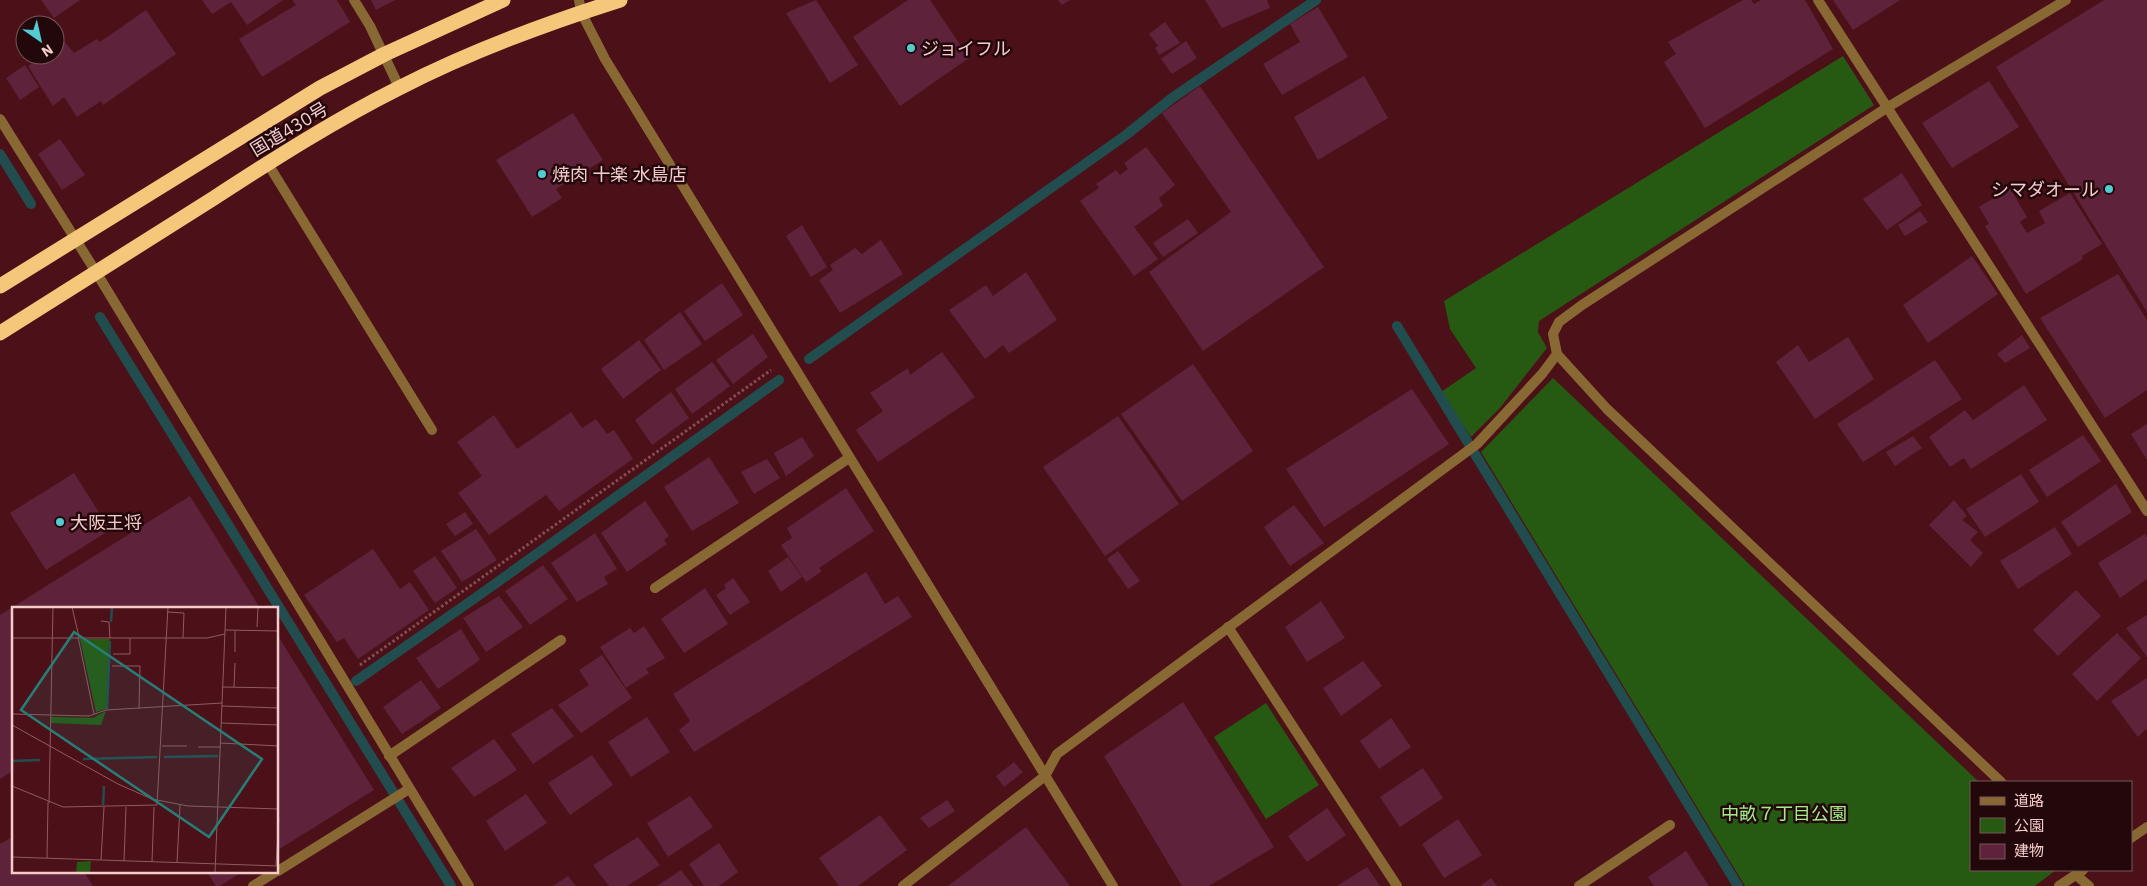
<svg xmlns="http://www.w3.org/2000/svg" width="2147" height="886" font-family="'IBM Plex Sans','Noto Sans JP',sans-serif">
	<rect width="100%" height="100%" fill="#4c1018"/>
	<g fill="#265911">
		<polygon points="1843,56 1874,105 1539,321 1538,332 1547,348 1500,408 1471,437 1441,392 1476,368 1450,329 1444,301"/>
		<polygon points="1553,378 1979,782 1971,782 1971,870 2056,870 2035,886 1745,886 1481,452"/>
		<polygon points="1266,703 1319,785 1266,819 1214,737"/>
	</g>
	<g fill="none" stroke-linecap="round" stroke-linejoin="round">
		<g stroke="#224d4f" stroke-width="10">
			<polyline points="0,154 31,204"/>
			<polyline points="100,317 451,886"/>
			<polyline points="1397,326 1738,886"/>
			<polyline points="809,359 1126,135 1172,98 1316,0"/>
			<polyline points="356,681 478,596 779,380"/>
		</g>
	</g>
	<g fill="#5e233a">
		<polygon points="41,0 80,0 54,18"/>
		<polygon points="202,0 283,0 247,25 231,2 212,14"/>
		<polygon points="292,0 337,0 350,22 262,77 239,39 296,5"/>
		<polygon points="371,0 395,0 376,10"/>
		<polygon points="816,0 858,65 830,83 786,13"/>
		<polygon points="908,0 930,0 969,58 900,106 853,37"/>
		<polygon points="1058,0 1070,0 1062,5"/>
		<polygon points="1205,0 1267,0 1270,8 1222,28"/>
		<polygon points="1743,0 1751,0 1754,4 1761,0 1805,0 1833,49 1705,128 1664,62 1676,54 1668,42"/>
		<polygon points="1833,0 1900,0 1853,30"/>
		<polygon points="2104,0 2147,0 2147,312 1996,67"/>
		<polygon points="1318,7 1348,57 1282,95 1263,64 1300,42 1290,24"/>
		<polygon points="146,10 176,54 103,105 101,101 77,117 64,97 53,106 28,66 44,55 55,55 55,47 64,41 74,53 97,39 100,42"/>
		<polygon points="1165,22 1180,43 1159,55 1155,48 1158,46 1149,34"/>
		<polygon points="1186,41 1197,58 1172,74 1161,59"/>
		<polygon points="25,65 39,87 20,100 6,78"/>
		<polygon points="1364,76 1388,118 1318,160 1294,117"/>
		<polygon points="1989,81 2019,127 1952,168 1922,123"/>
		<polygon points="1200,86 1324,267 1203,351 1149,272 1231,212 1162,113"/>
		<polygon points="573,113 603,160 556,189 562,198 532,217 496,160"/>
		<polygon points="60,139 85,175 62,190 38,154"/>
		<polygon points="1146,147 1175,185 1159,198 1163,206 1134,227 1158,259 1134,276 1080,201 1099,188 1096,184 1116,170 1120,175 1128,169 1124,163"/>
		<polygon points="1902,173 1922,205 1887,230 1863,199"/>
		<polygon points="2010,188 2027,217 2020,222 2027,233 2045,223 2039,211 2070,193 2102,244 2082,256 2083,259 2026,294 1985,226 1989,224 1979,207"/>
		<polygon points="1920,211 1928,222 1905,236 1898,225"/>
		<polygon points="1188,219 1198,233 1163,257 1153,243"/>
		<polygon points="802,225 827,267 811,277 786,236"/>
		<polygon points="881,240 903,274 840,313 819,280 833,270 830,265 855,248 862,254"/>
		<polygon points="1972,256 1998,294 1928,343 1903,305"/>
		<polygon points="1026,272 1057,320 1009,353 1003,345 985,359 949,310 986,285 993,296"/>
		<polygon points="2118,274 2147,320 2147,390 2105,418 2040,318"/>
		<polygon points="722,283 743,315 705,341 684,311"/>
		<polygon points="680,312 702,344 664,370 644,340"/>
		<polygon points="753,334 768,357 733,384 716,360"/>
		<polygon points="2022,335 2030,348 2005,363 1997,354"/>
		<polygon points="1848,337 1874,379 1815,419 1776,362 1798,345 1809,362"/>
		<polygon points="639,340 661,370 623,399 601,369"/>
		<polygon points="942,352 975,397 878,462 856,430 883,411 870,393 908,368 910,375"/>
		<polygon points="1935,360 1962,399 1863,462 1837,424"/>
		<polygon points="712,362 730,386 692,414 675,389"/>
		<polygon points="1193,364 1253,451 1182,501 1121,414"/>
		<polygon points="2024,385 2047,420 1971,469 1964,458 1950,467 1929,437 1965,410 1973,420"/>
		<polygon points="1412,389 1449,444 1324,527 1286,469"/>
		<polygon points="671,392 689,418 652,445 635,420"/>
		<polygon points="571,412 582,428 596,419 607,434 614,430 633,459 559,511 546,495 489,535 458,493 482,476 457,442 494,415 517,449"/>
		<polygon points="1118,416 1179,504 1105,556 1043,467"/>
		<polygon points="2147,424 2147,460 2131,434"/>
		<polygon points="2083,435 2101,461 2047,497 2029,470"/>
		<polygon points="1913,436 1922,448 1895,466 1886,452"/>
		<polygon points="802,437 814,456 786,476 774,453"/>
		<polygon points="709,457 739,503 692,531 664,487"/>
		<polygon points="767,459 780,478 754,494 741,472"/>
		<polygon points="74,473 110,530 46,570 10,513"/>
		<polygon points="2021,474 2039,502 1985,537 1966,509"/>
		<polygon points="2116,484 2132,512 2078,547 2061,522"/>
		<polygon points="846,488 874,531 819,568 822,571 806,582 781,545 792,538 787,528"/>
		<polygon points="190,496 260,608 14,608 14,770 0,779 0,615"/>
		<polygon points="1954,500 1967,516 1962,520 1978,532 1970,540 1983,553 1971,567 1929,525"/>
		<polygon points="645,501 669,536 664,540 667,544 627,572 601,533"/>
		<polygon points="1294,505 1324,543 1290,566 1264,527"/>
		<polygon points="465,512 473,524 455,536 446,524"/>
		<polygon points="2055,527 2072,554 2018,589 2000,561"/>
		<polygon points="476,529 497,560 462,582 441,551"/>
		<polygon points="595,533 617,569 604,577 608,584 577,602 551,563"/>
		<polygon points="2145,534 2147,537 2147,579 2120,598 2098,563"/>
		<polygon points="373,549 400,589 410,582 429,610 358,659 344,638 337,642 304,595"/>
		<polygon points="1118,551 1140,581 1128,589 1107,559"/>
		<polygon points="435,556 457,588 435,603 413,571"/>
		<polygon points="788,557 802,577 781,592 768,571"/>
		<polygon points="543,565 568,599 530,625 505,591"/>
		<polygon points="866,572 885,604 898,596 912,617 694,752 679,730 690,721 673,694"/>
		<polygon points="733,578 750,602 730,615 716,595 726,588 724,585"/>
		<polygon points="705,588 728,624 684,653 661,619"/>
		<polygon points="2076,590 2101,616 2058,656 2033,630"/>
		<polygon points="499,596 523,627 486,652 463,618"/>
		<polygon points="1321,601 1345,638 1307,662 1285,627"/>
		<polygon points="2147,615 2147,657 2126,628"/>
		<polygon points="644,626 665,658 646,669 649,673 626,688 600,647 630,628 634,633"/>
		<polygon points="461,629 480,660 438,689 416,658"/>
		<polygon points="2117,633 2141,658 2097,701 2072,674"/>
		<polygon points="278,636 374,790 278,850"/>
		<polygon points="602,655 632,698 581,733 558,705 589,685 579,670"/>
		<polygon points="1363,661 1382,686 1341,716 1323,688"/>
		<polygon points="2147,678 2147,731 2146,729 2138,737 2111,701"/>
		<polygon points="421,680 441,708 402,734 383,707"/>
		<polygon points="1183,702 1274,847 1209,886 1182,886 1104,756"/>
		<polygon points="552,708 574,736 533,764 511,734"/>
		<polygon points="647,717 670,752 631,777 608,742"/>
		<polygon points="1391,718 1411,747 1379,769 1360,741"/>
		<polygon points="494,739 517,770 474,797 451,768"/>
		<polygon points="592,755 613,785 570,815 548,783"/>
		<polygon points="1014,762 1023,772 1004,787 996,776"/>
		<polygon points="1423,768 1443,798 1400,827 1380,797"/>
		<polygon points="526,794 547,823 505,851 486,821"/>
		<polygon points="690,796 713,827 668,857 647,823"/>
		<polygon points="947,800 955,811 929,828 920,818"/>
		<polygon points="1327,808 1346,835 1307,862 1288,836"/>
		<polygon points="880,815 907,850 858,886 839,886 819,858"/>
		<polygon points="1458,819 1482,855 1444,878 1422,844"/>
		<polygon points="1026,827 1070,886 948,886"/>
		<polygon points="14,836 14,872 84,872 93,886 0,886 0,844"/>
		<polygon points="638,837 660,865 627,886 609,886 593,865"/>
		<polygon points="719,843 738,872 719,886 704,886 689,864"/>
		<polygon points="1686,851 1709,886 1654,886 1648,877"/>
		<polygon points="1367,867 1380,886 1337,886"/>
		<polygon points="681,870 693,886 657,886"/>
		<polygon points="207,872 242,872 220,886 216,886"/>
		<polygon points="568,876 576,886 553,886"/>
		<polygon points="1491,878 1497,886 1480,886"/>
	</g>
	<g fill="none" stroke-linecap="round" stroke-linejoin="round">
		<polyline stroke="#844e54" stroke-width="3" stroke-dasharray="2.5 2.5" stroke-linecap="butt" points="360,665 771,370"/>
		<polyline stroke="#886934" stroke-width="10" points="268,164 432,430"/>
		<g stroke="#886934" stroke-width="10">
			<polyline points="354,0 370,26 399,87"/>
			<polyline points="579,0 581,12 605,59 1113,886"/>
			<polyline points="1818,0 2147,511"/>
			<polyline points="0,119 96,272 469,886"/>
			<polyline points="1557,354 1607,409 2001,782"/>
			<polyline points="655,588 849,458"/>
			<polyline points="1228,627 1397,886"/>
			<polyline points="389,756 561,640"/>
			<polyline points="2131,838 2147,827"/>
			<polyline points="278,871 409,789"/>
			<polyline points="2076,875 2089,886"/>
			<polyline points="253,886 275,872"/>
			<polyline points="903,886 1045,776 1057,754 1477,444 1542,374 1557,354 1553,334 1559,322 1582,305 1888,107 2066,0"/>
			<polyline points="1579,886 1670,825"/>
			<polyline points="2059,886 2083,870"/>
		</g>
		<g stroke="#f5c77b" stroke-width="15">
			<polyline points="0,286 320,88 385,54 503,0"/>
			<path d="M0 333C71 288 142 243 214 198 274 159 335 120 399 88 469 52 544 24 620 0"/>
		</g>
	</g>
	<g fill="#52ccd1" stroke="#22080a" stroke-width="2">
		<circle cx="911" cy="48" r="5"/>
		<circle cx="542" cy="174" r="5"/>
		<circle cx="2109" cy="189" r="5"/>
		<circle cx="60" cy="522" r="5"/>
	</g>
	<g text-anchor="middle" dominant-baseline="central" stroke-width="5" stroke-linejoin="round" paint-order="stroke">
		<g font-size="18" fill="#f4cccc" stroke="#22080a" text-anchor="start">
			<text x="921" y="48">ジョイフル</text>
			<text x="552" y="174">焼肉 十楽 水島店</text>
			<text x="2099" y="189" text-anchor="end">シマダオール</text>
			<text x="70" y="522">大阪王将</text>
		</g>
		<g font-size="18" fill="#f4cccc" stroke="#22080a">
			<text transform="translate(289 129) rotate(-31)">国道430号</text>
		</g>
		<g font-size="18" fill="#a2eb89" stroke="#22080a">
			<text x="1784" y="813">中畝７丁目公園</text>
		</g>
	</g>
	<g transform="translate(12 607)">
		<rect width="266" height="266" fill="#4c1018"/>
		<path d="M68 32H98L94 102 84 105ZM94 104 89 118 39 116V110L81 111ZM79 254 78 266H64L65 255Z" fill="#265911"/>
		<path fill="none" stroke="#224d4f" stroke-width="2.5" d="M99 15 100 0M95 102 98 34M152 150 206 149M71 152 145 150M0 154 28 153M91 198 92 179"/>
		<path fill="none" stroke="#8f5b60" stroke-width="1" d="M60 0 67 30M155 5 172 6 171 31M89 14 97 15 98 31M245 20 246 0M213 23 267 24M66 30 82 107M0 31H195L213 27M223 45V24M101 47H118V31M100 59H128L127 102M210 80 267 81M222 80 223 56M210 99 267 101M0 107 77 109 94 103 210 96M209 116 267 118M0 118 106 177 140 192 176 199 267 202M208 136 267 139M150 139H175M186 140H208M0 179 51 200 145 198 156 0M37 196 41 0M0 250 267 259M35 251 36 195M89 253 92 200M112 254 114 200M140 255 142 200M165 256 168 198M264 258 267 210M203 266 214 0"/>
		<path fill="#267f77" fill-opacity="0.15" stroke="#267f77" stroke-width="2.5" d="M62 25 250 152 197 230 9 103Z"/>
		<rect width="266" height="266" fill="none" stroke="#f4cccc" stroke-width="2.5"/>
	</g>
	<rect x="1970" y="781" width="162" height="90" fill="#22080a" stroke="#765658"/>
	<rect x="1980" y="797" width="25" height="8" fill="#886934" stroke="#765658"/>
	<text x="2014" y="806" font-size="15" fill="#f4cccc">道路</text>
	<rect x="1980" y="818" width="25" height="15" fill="#265911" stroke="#765658"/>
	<text x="2014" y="831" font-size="15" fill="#f4cccc">公園</text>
	<rect x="1980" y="844" width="25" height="15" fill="#5e233a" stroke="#765658"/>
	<text x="2014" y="856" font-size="15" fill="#f4cccc">建物</text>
	<g transform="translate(40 40) rotate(146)"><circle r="24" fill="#22080a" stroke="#765658"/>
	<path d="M0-4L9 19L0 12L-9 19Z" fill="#52ccd1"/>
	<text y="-8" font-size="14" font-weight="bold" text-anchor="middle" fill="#f4cccc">N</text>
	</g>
</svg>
